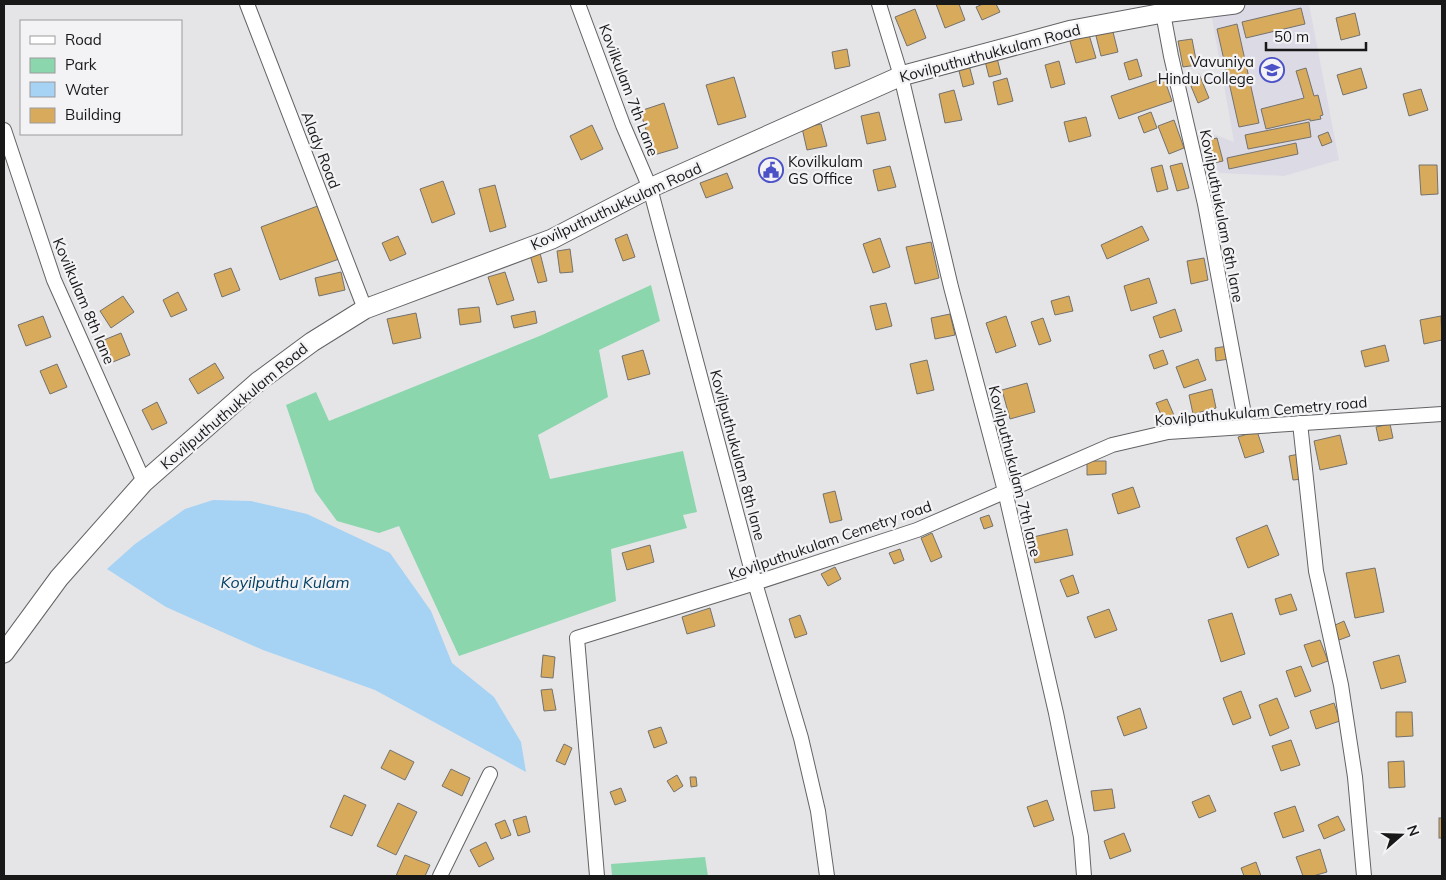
<svg xmlns="http://www.w3.org/2000/svg" width="1446" height="880" font-family="Mulish,sans-serif">
	<rect width="100%" height="100%" fill="#e5e5e8"/>
	<polygon fill="#dcdae4" points="1258,4 1309,4 1339,160 1284,176 1220,173 1208,160 1204,144 1208,132 1234,142 1210,7"/>
	<g fill="#8bd6ac">
		<polygon points="651,285 660,321 599,350 608,397 538,435 550,479 683,451 697,512 683,515 687,528 611,549 616,601 459,656 399,526 379,533 337,521 315,491 286,405 316,392 329,421 542,335"/>
		<polygon points="705,857 708,876 612,876 611,864"/>
	</g>
	<polygon fill="#a6d2f3" points="213,500 251,501 307,514 390,553 431,611 452,663 494,697 521,742 526,772 375,690 263,650 166,607 107,569 135,544 185,509"/>
	<g fill="#d8aa5c" stroke="#73726f">
		<polygon points="936,4 959,4 965,20 945,28"/>
		<polygon points="983,4 996,4 1000,12 982,20 976,7"/>
		<polygon points="1301,8 1305,24 1246,38 1242,22"/>
		<polygon points="915,9 926,38 907,46 895,17"/>
		<polygon points="1355,13 1360,35 1341,40 1336,18"/>
		<polygon points="1111,24 1118,52 1101,56 1094,28"/>
		<polygon points="1237,24 1259,123 1239,127 1217,29"/>
		<polygon points="1087,28 1096,58 1076,63 1068,34"/>
		<polygon points="1192,39 1197,65 1183,67 1178,41"/>
		<polygon points="847,49 850,66 835,69 832,52"/>
		<polygon points="997,58 1001,74 989,77 985,61"/>
		<polygon points="1137,59 1142,76 1129,80 1124,63"/>
		<polygon points="1059,61 1065,84 1051,88 1045,65"/>
		<polygon points="969,65 974,84 963,87 958,67"/>
		<polygon points="1306,68 1314,96 1318,95 1323,115 1320,116 1321,119 1310,121 1310,119 1266,129 1261,109 1304,98 1296,71"/>
		<polygon points="1361,68 1367,88 1343,95 1337,75"/>
		<polygon points="1199,74 1209,98 1198,103 1188,79"/>
		<polygon points="734,77 746,117 718,125 706,85"/>
		<polygon points="1007,78 1013,101 998,105 993,82"/>
		<polygon points="1164,78 1172,101 1119,119 1111,96"/>
		<polygon points="1421,89 1428,110 1409,116 1403,94"/>
		<polygon points="954,90 962,120 945,123 939,94"/>
		<polygon points="664,103 678,148 654,155 640,111"/>
		<polygon points="879,112 886,140 867,144 861,116"/>
		<polygon points="1151,112 1157,128 1144,133 1138,117"/>
		<polygon points="1086,117 1091,136 1069,142 1064,122"/>
		<polygon points="1174,120 1184,148 1169,154 1158,126"/>
		<polygon points="1309,122 1311,137 1248,149 1245,135"/>
		<polygon points="821,124 827,146 807,150 802,128"/>
		<polygon points="592,125 603,149 581,160 570,136"/>
		<polygon points="1328,132 1332,142 1322,146 1318,136"/>
		<polygon points="1217,138 1223,161 1214,163 1208,140"/>
		<polygon points="1296,143 1298,154 1229,169 1227,158"/>
		<polygon points="770,159 778,178 771,180 764,161"/>
		<polygon points="1182,163 1189,188 1177,191 1170,166"/>
		<polygon points="1162,165 1168,189 1157,192 1151,168"/>
		<polygon points="1419,165 1437,165 1438,194 1421,195"/>
		<polygon points="890,166 896,187 878,191 873,170"/>
		<polygon points="727,173 733,188 706,198 700,183"/>
		<polygon points="443,181 455,214 432,223 420,189"/>
		<polygon points="495,185 506,227 490,232 479,189"/>
		<polygon points="323,204 342,258 280,280 261,227"/>
		<polygon points="1142,226 1149,240 1107,259 1101,245"/>
		<polygon points="627,234 635,257 623,261 615,239"/>
		<polygon points="398,236 406,254 390,261 382,243"/>
		<polygon points="880,238 890,267 873,273 863,244"/>
		<polygon points="931,242 939,278 915,284 906,247"/>
		<polygon points="570,249 573,272 560,273 557,251"/>
		<polygon points="540,253 547,281 538,283 530,255"/>
		<polygon points="1204,258 1208,280 1191,284 1187,261"/>
		<polygon points="231,268 240,290 222,297 214,274"/>
		<polygon points="341,272 345,290 319,296 315,278"/>
		<polygon points="505,272 514,300 497,305 488,277"/>
		<polygon points="1149,278 1157,303 1131,311 1124,286"/>
		<polygon points="178,292 187,310 171,317 163,300"/>
		<polygon points="123,296 134,312 111,328 100,311"/>
		<polygon points="1069,296 1073,311 1055,315 1051,301"/>
		<polygon points="886,303 892,326 876,330 870,306"/>
		<polygon points="479,307 481,322 460,325 458,309"/>
		<polygon points="1175,309 1182,331 1160,338 1153,317"/>
		<polygon points="535,311 537,323 514,328 511,316"/>
		<polygon points="416,313 421,338 393,344 387,319"/>
		<polygon points="950,314 955,335 935,339 931,318"/>
		<polygon points="43,316 51,337 26,346 18,325"/>
		<polygon points="1006,316 1016,346 996,353 986,323"/>
		<polygon points="1441,316 1442,340 1424,344 1420,320"/>
		<polygon points="1043,318 1051,341 1039,345 1031,322"/>
		<polygon points="121,333 130,355 113,362 104,340"/>
		<polygon points="1385,345 1389,361 1365,367 1361,351"/>
		<polygon points="1228,346 1229,359 1216,361 1215,348"/>
		<polygon points="643,350 650,374 628,380 622,356"/>
		<polygon points="1163,350 1168,364 1154,369 1149,355"/>
		<polygon points="1198,359 1206,380 1184,388 1176,367"/>
		<polygon points="927,360 934,390 917,394 910,364"/>
		<polygon points="215,363 224,378 198,394 189,379"/>
		<polygon points="57,364 67,387 50,394 40,371"/>
		<polygon points="1027,383 1035,412 1010,419 1002,390"/>
		<polygon points="1212,389 1216,408 1193,414 1189,395"/>
		<polygon points="1167,399 1176,420 1165,424 1156,403"/>
		<polygon points="157,402 167,423 152,430 142,410"/>
		<polygon points="1390,424 1393,438 1379,441 1376,427"/>
		<polygon points="1257,431 1264,452 1245,458 1238,437"/>
		<polygon points="1340,435 1347,464 1320,470 1314,441"/>
		<polygon points="1299,454 1303,479 1293,480 1289,456"/>
		<polygon points="1087,461 1106,461 1106,474 1087,475"/>
		<polygon points="1133,487 1140,507 1118,514 1112,494"/>
		<polygon points="835,491 842,520 830,523 823,494"/>
		<polygon points="989,515 993,526 984,529 980,518"/>
		<polygon points="1267,525 1279,555 1248,568 1236,538"/>
		<polygon points="1067,529 1073,555 1035,563 1029,538"/>
		<polygon points="932,533 942,557 931,562 921,538"/>
		<polygon points="650,545 654,562 627,570 622,553"/>
		<polygon points="900,549 904,560 894,564 889,553"/>
		<polygon points="835,567 841,579 828,586 821,574"/>
		<polygon points="1375,568 1384,612 1355,618 1346,573"/>
		<polygon points="1073,575 1079,593 1067,597 1060,580"/>
		<polygon points="1291,594 1297,610 1280,615 1275,599"/>
		<polygon points="710,608 715,626 687,634 682,617"/>
		<polygon points="1109,609 1117,630 1095,638 1087,617"/>
		<polygon points="1232,613 1245,654 1221,662 1208,620"/>
		<polygon points="800,615 807,634 795,638 789,619"/>
		<polygon points="1344,621 1350,636 1339,640 1333,626"/>
		<polygon points="1320,640 1328,661 1312,667 1304,645"/>
		<polygon points="543,655 555,657 553,678 541,677"/>
		<polygon points="1399,655 1406,682 1381,689 1373,662"/>
		<polygon points="1301,666 1311,691 1295,697 1286,671"/>
		<polygon points="552,689 556,710 544,711 541,690"/>
		<polygon points="1241,691 1251,718 1233,725 1223,698"/>
		<polygon points="1277,698 1289,728 1270,736 1259,705"/>
		<polygon points="1334,703 1340,721 1316,729 1310,711"/>
		<polygon points="1140,708 1147,728 1124,736 1117,717"/>
		<polygon points="1396,712 1412,712 1413,736 1396,737"/>
		<polygon points="661,727 667,743 654,748 648,731"/>
		<polygon points="1291,740 1300,765 1281,771 1272,746"/>
		<polygon points="564,744 572,748 565,765 556,761"/>
		<polygon points="390,750 414,762 405,780 381,768"/>
		<polygon points="1404,761 1405,787 1389,788 1388,762"/>
		<polygon points="451,769 470,778 462,796 442,786"/>
		<polygon points="677,775 683,786 674,792 667,781"/>
		<polygon points="690,777 696,777 697,786 691,787"/>
		<polygon points="621,788 626,801 615,805 610,792"/>
		<polygon points="1112,789 1115,808 1094,811 1091,791"/>
		<polygon points="344,795 366,805 352,836 330,827"/>
		<polygon points="1209,795 1216,811 1199,818 1192,802"/>
		<polygon points="1047,800 1054,820 1034,827 1027,807"/>
		<polygon points="398,803 417,812 396,855 377,846"/>
		<polygon points="1295,806 1304,831 1283,838 1274,813"/>
		<polygon points="526,816 530,832 518,836 513,820"/>
		<polygon points="1338,816 1345,830 1324,839 1318,825"/>
		<rect x="1439" y="818" width="3" height="20"/>
		<polygon points="505,820 511,835 501,839 495,824"/>
		<polygon points="1124,833 1131,851 1110,859 1104,841"/>
		<polygon points="486,842 494,859 479,867 470,850"/>
		<polygon points="1320,849 1327,872 1313,876 1303,876 1296,857"/>
		<polygon points="405,855 430,865 425,876 396,876"/>
		<polygon points="1256,862 1261,876 1244,876 1241,868"/>
	</g>
	<g fill="none" stroke-linecap="round" stroke-linejoin="round">
		<defs>
			<g id="street">
				<polyline points="247,4 365,309"/>
				<polyline points="578,4 623,125 650,188 755,583 801,738 818,811 827,876"/>
				<polyline points="879,4 901,76 951,287 1005,491 1056,713 1081,837 1084,876"/>
				<polyline points="1163,4 1163,13 1171,56 1205,204 1246,425"/>
				<polyline points="4,130 54,280 144,482"/>
				<polyline points="1300,423 1316,571 1341,685 1355,777 1364,876"/>
				<polyline points="440,876 490,774"/>
				<polyline points="597,876 577,638 755,583 917,530 1112,445 1168,432 1442,414"/>
			</g>
			<polyline id="secondary" points="4,653 59,578 144,482 259,381 312,342 365,309 552,239 650,188 901,76 1072,30 1163,13 1235,4"/>
		</defs>
		<use href="#street" stroke="#636265" stroke-width="16"/>
		<use href="#secondary" stroke="#636265" stroke-width="21"/>
		<use href="#street" stroke="#fff" stroke-width="14"/>
		<use href="#secondary" stroke="#fff" stroke-width="19"/>
	</g>
	<defs>
		<symbol id="school-ring" viewBox="-11 -11 22 22"><circle r="9.5" fill="#f3f2f5" stroke="#4b51c7" stroke-width="1.5"/><path d="M0-5L7-2L0 1L-7-2ZM-4 1L0 2.5L4 1V4Q0 6-4 4Z" fill="#4b51c7"/></symbol>
		<symbol id="civic-ring" viewBox="-11 -11 22 22"><circle r="9.5" fill="#f3f2f5" stroke="#4b51c7" stroke-width="1.5"/><path d="M-.6-6.5H3V-4.5H.6V-3L4-1V1h2V6H-6V1h2V-1L-.6-3ZM-1.2 2.5V6h2.4V2.5Z" fill="#4b51c7"/></symbol>
	</defs>
	<g fill-rule="evenodd">
		<use href="#school-ring" x="1258" y="56" width="28" height="28"/>
		<use href="#civic-ring" x="757" y="156" width="28" height="28"/>
	</g>
	<g text-anchor="middle" dominant-baseline="central" stroke-width="4.5" stroke-linejoin="round" paint-order="stroke">
		<g font-size="15" fill="#181819" stroke="#f3f2f5">
			<text transform="translate(990 53) rotate(-15)">Kovilputhuthukkulam Road</text>
			<text transform="translate(629 90) rotate(69)">Kovilkulam 7th Lane</text>
			<text transform="translate(321 150) rotate(69)">Alady Road</text>
			<text transform="translate(616 206) rotate(-25)">Kovilputhuthukkulam Road</text>
			<text transform="translate(1222 216) rotate(79)">Kovilputhukulam 6th lane</text>
			<text transform="translate(84 301) rotate(67)">Kovilkulam 8th lane</text>
			<text transform="translate(234 406) rotate(-40)">Kovilputhuthukkulam Road</text>
			<text transform="translate(1261 411) rotate(-5)">Kovilputhukulam Cemetry road</text>
			<text transform="translate(738 455) rotate(75)">Kovilputhukulam 8th lane</text>
			<text transform="translate(1015 471) rotate(76)">Kovilputhukulam 7th lane</text>
			<text transform="translate(830 540) rotate(-19)">Kovilputhukulam Cemetry road</text>
		</g>
		<g font-size="15" fill="#181819" stroke="#f3f2f5" text-anchor="end">
			<text x="1254" y="61">Vavuniya<tspan x="1254" dy="17">Hindu College</tspan></text>
			<text x="788" y="161" text-anchor="start">Kovilkulam<tspan x="788" dy="17">GS Office</tspan></text>
		</g>
		<g font-size="16" font-style="italic" fill="#034165" stroke="#f3f2f5">
			<text x="285" y="582">Koyilputhu Kulam</text>
		</g>
	</g>
	<rect width="1446" height="880" fill="none" stroke="#181819" stroke-width="10"/>
	<rect x="20" y="20" width="162" height="115" fill="#f3f2f5" stroke="#9b9b9d"/>
	<rect x="30" y="36" width="25" height="8" fill="#ffffff" stroke="#9b9b9d"/>
	<text x="65" y="45" font-size="15" fill="#181819">Road</text>
	<rect x="30" y="58" width="25" height="15" fill="#8bd6ac" stroke="#9b9b9d"/>
	<text x="65" y="70" font-size="15" fill="#181819">Park</text>
	<rect x="30" y="82" width="25" height="15" fill="#a6d2f3" stroke="#9b9b9d"/>
	<text x="65" y="95" font-size="15" fill="#181819">Water</text>
	<rect x="30" y="108" width="25" height="15" fill="#d8aa5c" stroke="#9b9b9d"/>
	<text x="65" y="120" font-size="15" fill="#181819">Building</text>
	<g transform="translate(1401 835) rotate(70)" stroke="#f3f2f5" stroke-width="4" paint-order="stroke">
	<path d="M0-4L9 19L0 12L-9 19Z" fill="#181819"/>
	<text y="-8" font-size="14" font-weight="bold" text-anchor="middle" fill="#181819">N</text>
	</g>
	<path d="M1266 42v8h100v-8" fill="none" stroke="#181819" stroke-width="2.5"/>
	<text x="1274" y="42" font-size="15" fill="#181819" stroke="#f3f2f5" stroke-width="4" paint-order="stroke">50 m</text>
</svg>
